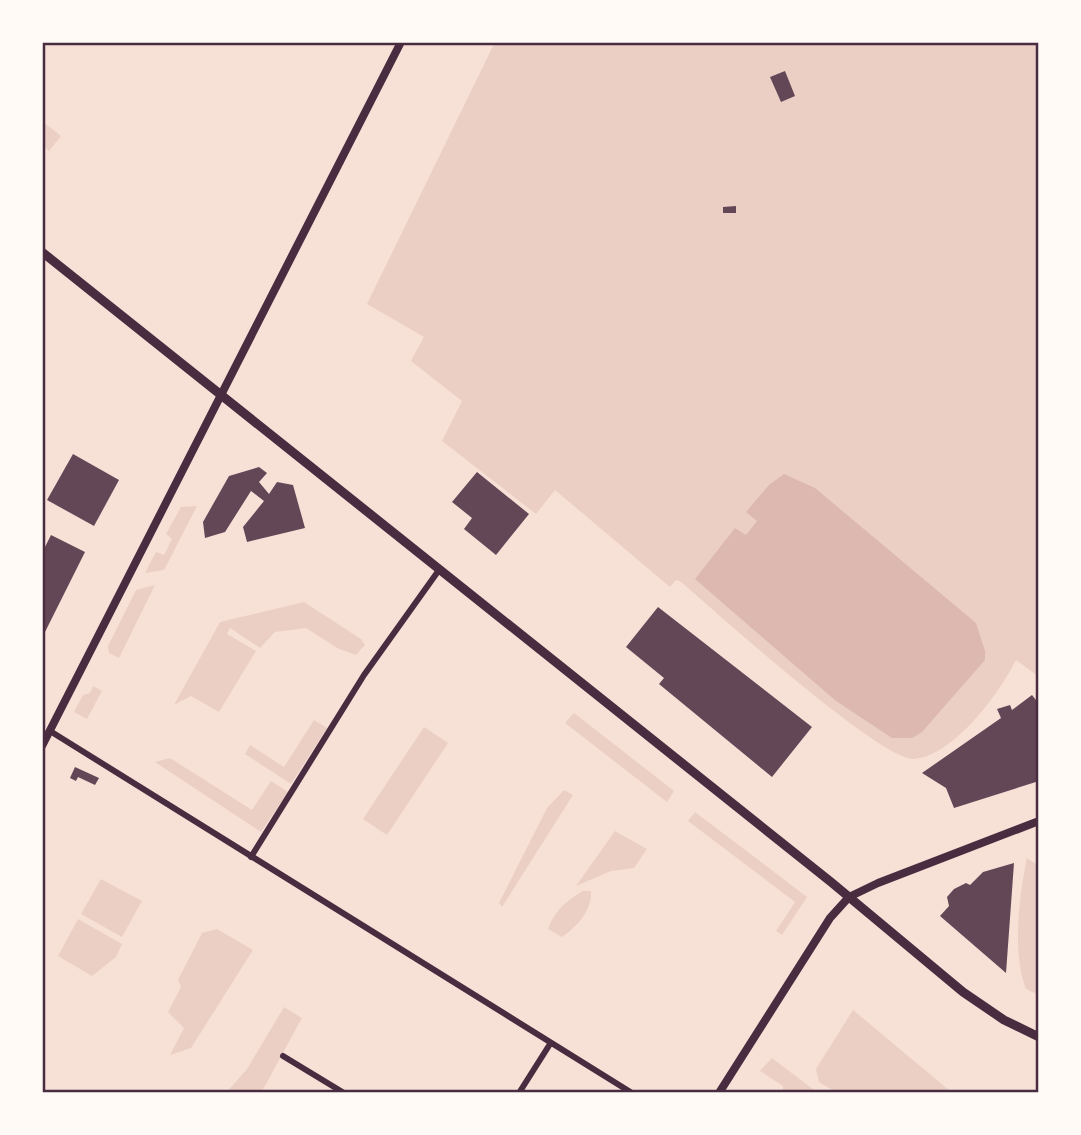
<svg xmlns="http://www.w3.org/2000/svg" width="1081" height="1135" font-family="'IBM Plex Sans',sans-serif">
	<rect width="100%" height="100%" fill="#f7e1d7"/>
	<g fill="#ebcfc5">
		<path d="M495 42H1039V677L1016 660C999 694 955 754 915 759 882 762 715 611 681 582L676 580 670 587 555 490 536 514 442 441 462 401 411 361 424 337 367 304Z"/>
		<polygon points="42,121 61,136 49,151 42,145"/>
		<polygon points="197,506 164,570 145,573 156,552 164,555 172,539 166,534 181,507"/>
		<polygon points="155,585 119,658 109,653 108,646 136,590"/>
		<polygon points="304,602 361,639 365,645 356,655 339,649 306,628 275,632 260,648 230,628 227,634 256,651 219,712 191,696 174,705 220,622"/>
		<polygon points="93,686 102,691 87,719 74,712 83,695 90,693"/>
		<polygon points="574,713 674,791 667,802 565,723"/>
		<polygon points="314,720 327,728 291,784 245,754 250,745 284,767"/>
		<polygon points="424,727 448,743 387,835 363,819"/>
		<polygon points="170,758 252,810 271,781 288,792 261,832 155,762"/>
		<polygon points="564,790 573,795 502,907 499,903 547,808"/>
		<polygon points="695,812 807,897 782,935 776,931 795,902 688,821"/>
		<polygon points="615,831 647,849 634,868 611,871 576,886"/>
		<path d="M1027 858 1039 866V995L1026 989C1012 955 1019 895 1027 858Z"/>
		<polygon points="101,879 142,901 122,937 81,914"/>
		<path d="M583 891H591C592 911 577 926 562 937L548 929C555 910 566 901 583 891Z"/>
		<polygon points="78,919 122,944 116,957 92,976 58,956"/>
		<polygon points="217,929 253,950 191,1048 170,1055 184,1028 168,1012 181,987 178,980 202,933"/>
		<polygon points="284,1007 302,1018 261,1093 226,1093 247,1069"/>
		<polygon points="853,1010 950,1091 949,1093 837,1093 819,1082 816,1069"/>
		<polygon points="772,1058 818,1093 782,1093 783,1086 760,1071"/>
	</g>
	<polygon fill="#dcb8b0" points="784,474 815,488 976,623 985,651 985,660 922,732 912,738 892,738 836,701 695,579 735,528 746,535 757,521 746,512 769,485"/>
	<g fill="#644757">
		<polygon points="785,71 795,96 781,102 770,77"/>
		<polygon points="736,206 736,213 723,213 723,207"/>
		<polygon points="73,454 119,480 94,526 47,500"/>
		<polygon points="259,467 267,473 259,482 269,494 277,482 293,485 305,528 247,542 243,527 264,501 251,491 225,532 205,538 203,522 229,476"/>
		<polygon points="477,472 529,514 496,555 464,529 472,518 452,502"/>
		<polygon points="51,535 85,552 42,638 42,553"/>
		<polygon points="658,607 812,727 772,777 659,684 664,678 626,647"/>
		<polygon points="1032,695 1039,704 1039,781 954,808 946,788 922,773 1001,718 997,709 1010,705 1012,710"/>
		<polygon points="75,767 99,778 95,785 78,777 76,781 70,778"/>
		<polygon points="1014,863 1006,973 940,916 949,906 947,897 954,889 966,883 970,885 983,872"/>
	</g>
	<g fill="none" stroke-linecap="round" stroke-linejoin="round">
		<g stroke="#4a2c40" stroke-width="6">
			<polyline points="50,731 632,1093"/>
			<polyline points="251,857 364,675 439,570"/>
			<polyline points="283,1056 344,1093"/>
			<polyline points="519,1093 550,1044"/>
		</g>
		<g stroke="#4a2c40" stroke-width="8">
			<polyline points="42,746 401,42"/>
			<polyline points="719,1093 830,918 849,897 878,883 1039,821"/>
		</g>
		<polyline stroke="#4a2c40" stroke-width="9" points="42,252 831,882 963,992 1004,1020 1039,1037"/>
	</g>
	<rect width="1081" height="1135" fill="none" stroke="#fffaf5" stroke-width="88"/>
	<rect x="44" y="44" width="993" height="1047" fill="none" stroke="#4a2c40" stroke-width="2.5"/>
</svg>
